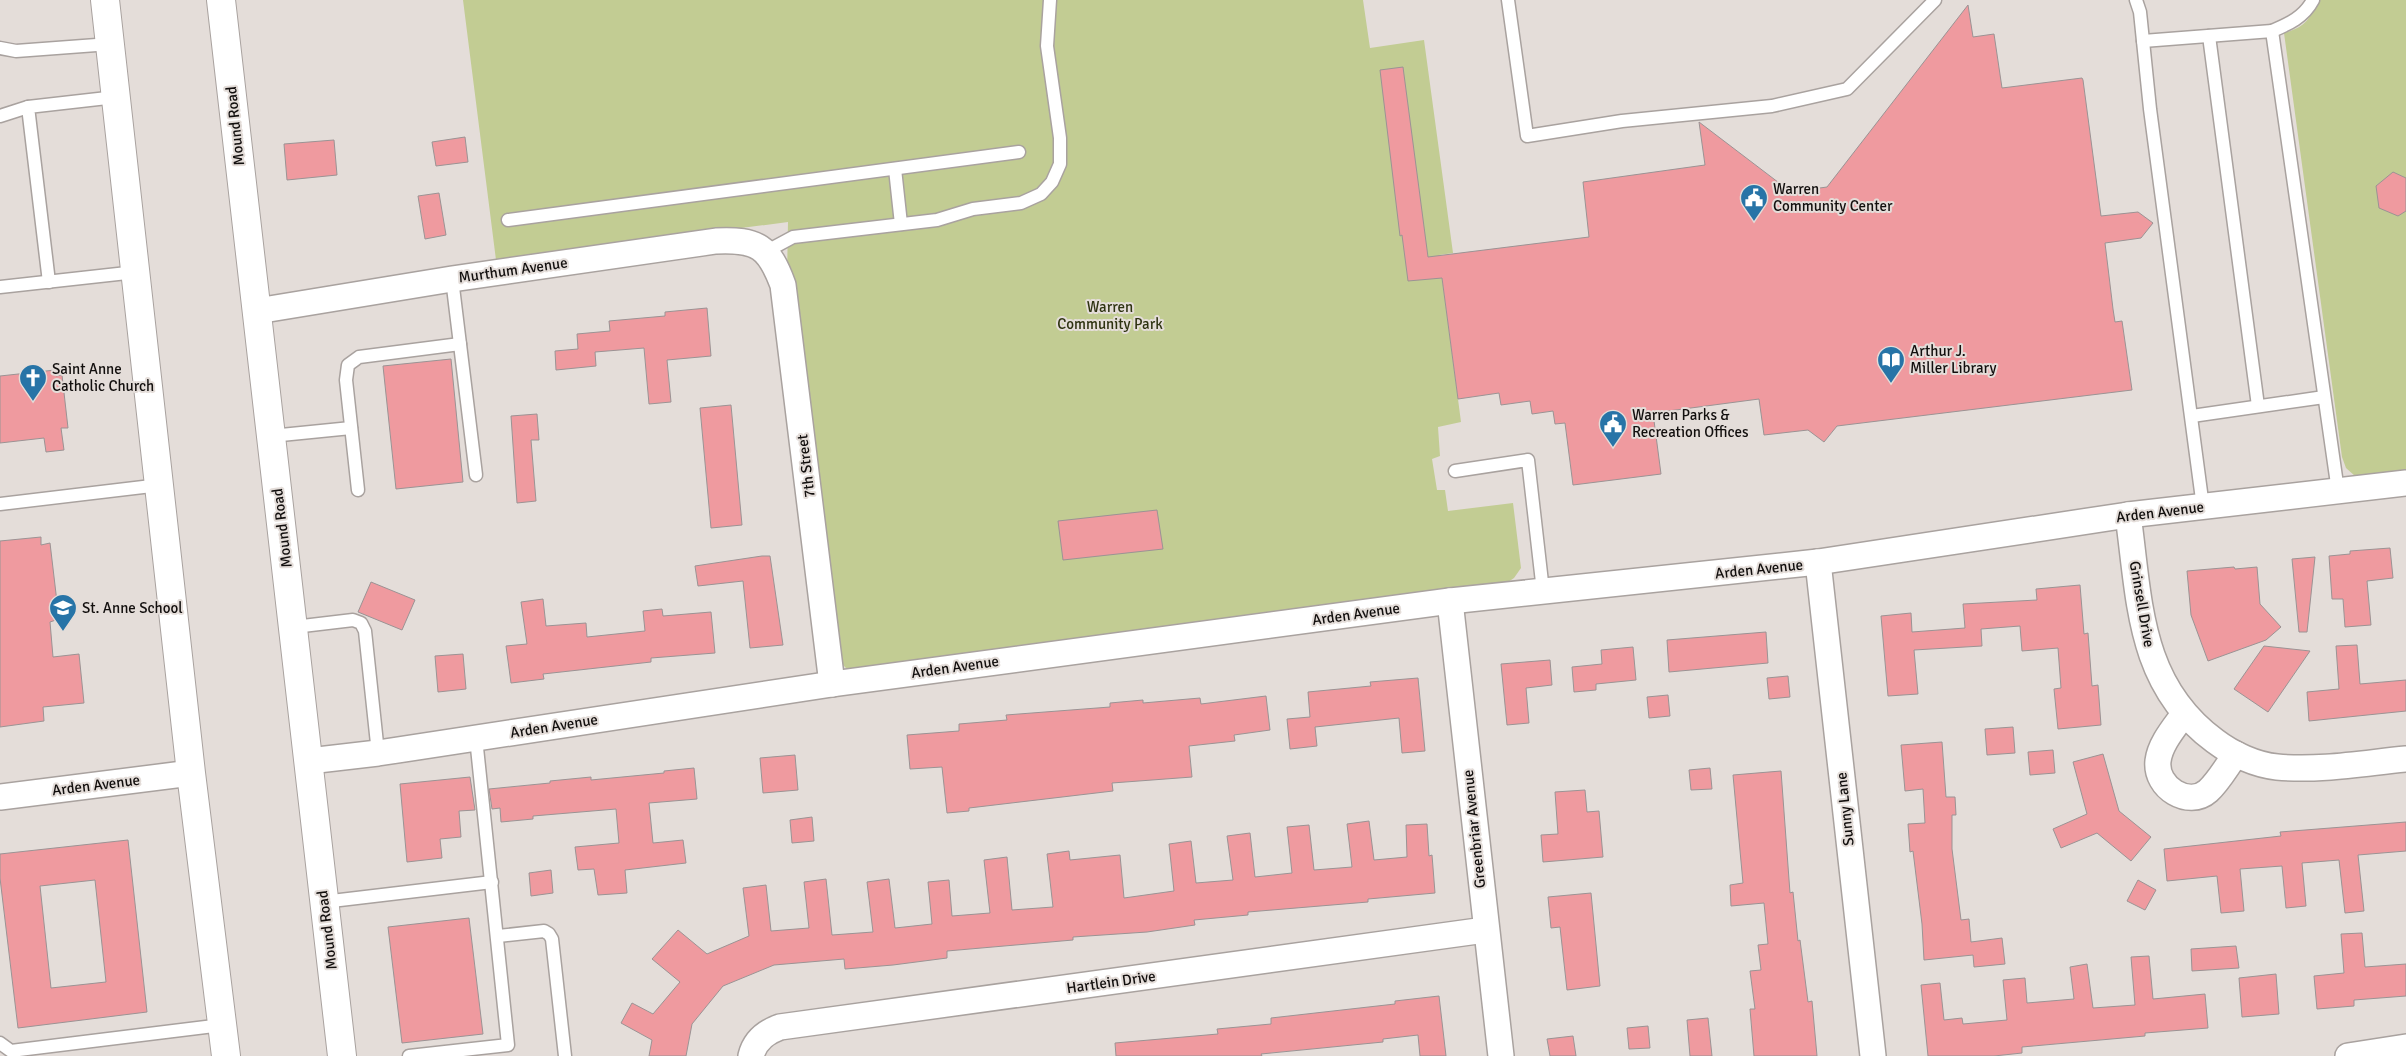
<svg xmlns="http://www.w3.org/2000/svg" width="2406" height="1056" font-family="Signika,sans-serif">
	<rect width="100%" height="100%" fill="#e4ddd9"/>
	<g fill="#c2cc93">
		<polygon points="463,0 1363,0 1370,48 1424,40 1453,253 1439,255 1461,422 1438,427 1440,456 1432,459 1437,490 1445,490 1448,511 1513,503 1521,568 1514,578 1505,584 854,669 846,668 840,662 787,277 788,222 496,260"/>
		<path d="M2319 0H2406V471L2355 476 2346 468 2342 457 2284 33C2306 27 2309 19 2319 0Z"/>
	</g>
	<g fill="#ef9a9f" stroke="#9b9394" fill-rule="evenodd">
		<polygon points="1968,5 1973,37 1994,34 2002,88 2082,78 2083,80 2101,216 2138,212 2153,223 2141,238 2105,243 2113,309 2115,322 2122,321 2132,390 1837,426 1824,442 1808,430 1764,435 1759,399 1653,413 1661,474 1573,485 1565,423 1555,424 1553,411 1532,414 1530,401 1501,405 1499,393 1458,399 1442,278 1408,281 1402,235 1400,236 1380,70 1403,67 1428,257 1589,237 1583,182 1705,165 1699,122 1791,192 1827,187"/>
		<polygon points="465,137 468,162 436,166 432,142"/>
		<polygon points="334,140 337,175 287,180 284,144"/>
		<polygon points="2393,172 2406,178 2406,211 2398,216 2379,208 2376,186"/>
		<polygon points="439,193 446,235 425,239 418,196"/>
		<polygon points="707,308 711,356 667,360 671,402 649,404 644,348 595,352 596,366 556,370 555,351 578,349 577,334 610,331 609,321 665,316 665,312"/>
		<polygon points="451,359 463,482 396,489 383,366"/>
		<polygon points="55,370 56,376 62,375 68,428 61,428 64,450 46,452 44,438 0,443 0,376"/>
		<polygon points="731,405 742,525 711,528 700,408"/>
		<polygon points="537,414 539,440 531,440 536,501 517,503 511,416"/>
		<polygon points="1157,510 1163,549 1063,560 1058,521"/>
		<polygon points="41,537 41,545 50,543 59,619 50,622 53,657 79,654 84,703 43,707 44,721 0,727 0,541"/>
		<polygon points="2390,548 2393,578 2367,581 2371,625 2345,627 2343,599 2332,599 2329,556 2350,554 2350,551"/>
		<polygon points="762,556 770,556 783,645 750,648 743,581 698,586 695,566"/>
		<polygon points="2315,557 2307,632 2299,632 2292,559"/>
		<polygon points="2234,567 2235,569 2257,567 2260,604 2281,627 2266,640 2208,661 2191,615 2187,571"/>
		<polygon points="371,582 415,600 402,630 358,612"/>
		<polygon points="2080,585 2084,634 2088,633 2092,686 2098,685 2101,725 2058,729 2054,689 2061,688 2058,648 2022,651 2020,626 1981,629 1982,646 1914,650 1918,694 1888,696 1881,616 1911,613 1912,632 1965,628 1963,604 2037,600 2036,589"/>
		<polygon points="543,599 546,626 586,623 587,637 645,631 643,611 662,609 663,616 711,612 715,653 651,658 651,662 543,674 544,679 511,683 506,646 527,644 521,602"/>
		<polygon points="1766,632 1768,663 1669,672 1667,640"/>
		<polygon points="2357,645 2360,684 2406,680 2406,711 2309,721 2307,692 2339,689 2336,646"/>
		<polygon points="2264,646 2310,651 2268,712 2234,689"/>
		<polygon points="1633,647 1636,680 1596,684 1596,690 1574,692 1572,667 1602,664 1601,650"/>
		<polygon points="463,654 466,689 438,692 435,656"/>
		<polygon points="1550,660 1552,685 1526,688 1529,723 1507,725 1501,664"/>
		<polygon points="1788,676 1790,697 1769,699 1767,678"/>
		<polygon points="1418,678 1425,751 1402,753 1399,718 1315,727 1317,746 1290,749 1287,719 1310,717 1308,692 1371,686 1370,682"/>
		<polygon points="1668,695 1670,716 1649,718 1647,697"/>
		<polygon points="1266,696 1270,730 1234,735 1235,741 1189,746 1192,777 1112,783 1113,791 969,808 969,811 947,813 942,767 910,769 907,735 959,731 959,724 1007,720 1006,715 1110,707 1110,703 1143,700 1143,703 1200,698 1201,704"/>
		<polygon points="2013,727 2015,753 1987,755 1985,729"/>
		<polygon points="1942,742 1946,797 1955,797 1956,815 1952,815 1952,849 1961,920 1969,919 1971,942 2002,938 2005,964 1974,967 1973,955 1924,960 1922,924 1913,851 1910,852 1908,824 1925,823 1923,789 1905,791 1901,745"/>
		<polygon points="2053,750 2055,773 2030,775 2028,752"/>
		<polygon points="2103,754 2119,811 2151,837 2131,861 2097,833 2061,848 2053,829 2087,814 2073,762"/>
		<polygon points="795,755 798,790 763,793 760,758"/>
		<polygon points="694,768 697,799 649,803 653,843 683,840 686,863 625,870 627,893 598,895 594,869 578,870 575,847 619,843 616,809 533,816 533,819 501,822 500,808 492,809 489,789 550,783 550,781 591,777 591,780 664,773 664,771"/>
		<polygon points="1710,768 1712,789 1691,790 1689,770"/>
		<polygon points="1781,771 1790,893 1793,892 1798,941 1800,940 1808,1002 1812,1001 1817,1056 1754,1056 1750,1009 1755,1009 1750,971 1761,970 1758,945 1768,944 1764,903 1731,906 1730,885 1743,883 1733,775"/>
		<polygon points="470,777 475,810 459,811 461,837 440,839 442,858 407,862 400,784"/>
		<polygon points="1585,790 1587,812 1599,811 1603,857 1543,862 1541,835 1558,834 1555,792"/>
		<polygon points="812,817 814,841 792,843 790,820"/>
		<polygon points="1369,821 1374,860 1407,857 1406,825 1427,824 1429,856 1432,855 1435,893 1368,899 1368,902 1248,912 1248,915 1194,920 1195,925 1147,932 1073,937 1073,940 947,951 947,958 893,965 845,969 844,959 774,965 723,986 692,1024 686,1056 649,1056 652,1040 621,1023 632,1003 653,1014 680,982 652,959 678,930 707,954 749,936 743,888 766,885 771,931 809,928 804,882 826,879 832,935 873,932 867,882 889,879 895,928 932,924 928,882 949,880 952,916 990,913 984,860 1007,857 1012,910 1053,907 1047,854 1069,851 1070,860 1120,855 1124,898 1174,891 1169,844 1191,841 1196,883 1233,880 1227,836 1250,833 1255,877 1292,873 1287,827 1309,825 1314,870 1352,867 1347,824"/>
		<polygon points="2406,822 2406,851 2358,855 2364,911 2345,913 2339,860 2302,863 2306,906 2286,908 2282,866 2240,869 2244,911 2221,913 2217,876 2167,881 2164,849 2281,836 2280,832"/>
		<path d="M128 840 147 1012 18 1028 0 878V854ZM95 880 106 982 51 988 40 886Z"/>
		<polygon points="551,870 553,893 531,896 529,873"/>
		<polygon points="2138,880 2156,890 2145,910 2127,901"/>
		<polygon points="1591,893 1600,986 1567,990 1560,927 1551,928 1548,897"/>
		<polygon points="469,918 483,1034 402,1043 388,927"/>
		<polygon points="2362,933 2365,967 2406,964 2406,996 2354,1000 2354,1006 2317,1009 2314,976 2344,973 2341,934"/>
		<polygon points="2236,946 2239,968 2192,971 2191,949"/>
		<polygon points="2149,956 2153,999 2205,994 2208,1028 2145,1033 2145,1036 2022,1047 2022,1053 1994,1056 1928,1056 1921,985 1940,983 1944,1020 1962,1018 1963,1024 2007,1020 2003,980 2025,978 2027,1003 2074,999 2070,967 2087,964 2093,1008 2135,1005 2131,957"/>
		<polygon points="2276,974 2279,1014 2242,1017 2239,978"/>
		<polygon points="1439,996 1446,1056 1420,1056 1418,1035 1383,1039 1383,1042 1261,1054 1262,1056 1116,1056 1115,1043 1218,1034 1217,1029 1271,1024 1271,1018 1395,1004 1395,1001"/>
		<polygon points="1708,1018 1712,1056 1690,1056 1687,1020"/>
		<polygon points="1648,1026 1650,1048 1629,1049 1627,1028"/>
		<polygon points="1573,1036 1576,1056 1550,1056 1547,1039"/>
	</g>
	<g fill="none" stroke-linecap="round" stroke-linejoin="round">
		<defs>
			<g id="lane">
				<polyline points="1508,0 1527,136 1622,121 1772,106 1847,89 1935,0"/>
				<polyline points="2136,0 2140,12 2150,109 2203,507"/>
				<path d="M2272 31C2289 24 2304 17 2313 0"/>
				<polyline points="2209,36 2258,406"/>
				<polyline points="2143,41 2272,31 2338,491"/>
				<polyline points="0,48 16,51 110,44"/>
				<polyline points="0,116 28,107"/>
				<polyline points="895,169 901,224"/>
				<polyline points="508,220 1019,152"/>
				<polyline points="767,251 793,237 937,220 973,209 1021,203 1041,194 1052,182 1060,164 1060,138 1047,46 1050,0"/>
				<polyline points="452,279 476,475"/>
				<polyline points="49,282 28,107 116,97"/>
				<polyline points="0,287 136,272"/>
				<polyline points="2192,416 2324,397"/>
				<polyline points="271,436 351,428"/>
				<polyline points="1455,471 1528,460 1543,591"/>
				<polyline points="358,490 346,380 348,365 359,357 460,344"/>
				<polyline points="0,504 160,485"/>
				<polyline points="294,627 353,620 361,623 365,631 378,753"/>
				<polyline points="323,902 492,882"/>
				<polyline points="498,936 544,931 549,934 552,939 565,1056"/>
				<polyline points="0,1043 11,1051 222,1025"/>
				<polyline points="409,1056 508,1045 476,738"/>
			</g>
			<g id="street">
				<path d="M257 311 452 279 716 241C758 239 769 247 783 285L832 684"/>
				<path d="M2128 515C2140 602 2138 684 2215 741 2232 754 2256 765 2277 767 2320 771 2364 763 2406 759"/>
				<polyline points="1818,562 1873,1056"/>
				<polyline points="1450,601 1501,1056"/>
				<path d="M2184 714C2174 728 2160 744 2158 761 2155 788 2189 808 2208 791 2219 781 2227 766 2236 754"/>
				<polyline points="309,761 378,753 832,684 1450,601 1818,562 2128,515 2406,483"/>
				<polyline points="0,797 191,773"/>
				<path d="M751 1056C755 1040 766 1032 780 1027L1485 930"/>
				<polyline points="2348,1056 2406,1047"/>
			</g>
			<g id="secondary">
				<polyline points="105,0 191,773 226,1056"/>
				<polyline points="221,0 342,1056"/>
			</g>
		</defs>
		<use href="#lane" stroke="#a9a29f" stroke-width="15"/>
		<use href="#street" stroke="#a9a29f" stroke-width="28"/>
		<use href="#secondary" stroke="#a9a29f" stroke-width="30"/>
		<use href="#lane" stroke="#fff" stroke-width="12"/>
		<use href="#street" stroke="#fff" stroke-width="25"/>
		<use href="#secondary" stroke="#fff" stroke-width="28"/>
	</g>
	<defs>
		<symbol id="civic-pin" viewBox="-11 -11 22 30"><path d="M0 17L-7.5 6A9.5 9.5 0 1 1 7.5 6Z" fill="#2774a7" stroke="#e4ddd9"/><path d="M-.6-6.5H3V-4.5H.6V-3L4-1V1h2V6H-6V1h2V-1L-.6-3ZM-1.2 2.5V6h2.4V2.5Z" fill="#fff"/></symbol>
		<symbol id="library-pin" viewBox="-11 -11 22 30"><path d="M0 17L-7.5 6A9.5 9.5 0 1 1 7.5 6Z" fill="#2774a7" stroke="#e4ddd9"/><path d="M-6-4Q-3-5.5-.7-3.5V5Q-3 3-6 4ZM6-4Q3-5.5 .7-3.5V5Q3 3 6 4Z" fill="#fff"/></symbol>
		<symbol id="church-pin" viewBox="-11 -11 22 30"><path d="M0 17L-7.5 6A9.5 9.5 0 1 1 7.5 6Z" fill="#2774a7" stroke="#e4ddd9"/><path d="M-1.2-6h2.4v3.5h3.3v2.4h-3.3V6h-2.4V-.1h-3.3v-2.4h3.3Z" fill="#fff"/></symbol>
		<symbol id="school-pin" viewBox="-11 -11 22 30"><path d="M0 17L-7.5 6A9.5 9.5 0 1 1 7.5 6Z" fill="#2774a7" stroke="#e4ddd9"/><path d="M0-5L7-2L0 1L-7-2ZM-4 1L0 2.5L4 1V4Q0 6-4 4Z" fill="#fff"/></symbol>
	</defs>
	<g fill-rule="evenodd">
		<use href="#civic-pin" x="1738" y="182" width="32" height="43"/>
		<use href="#library-pin" x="1875" y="344" width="32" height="43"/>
		<use href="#church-pin" x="17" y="362" width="32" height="43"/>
		<use href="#civic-pin" x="1597" y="408" width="32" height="43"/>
		<use href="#school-pin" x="47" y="592" width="32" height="43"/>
	</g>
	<g text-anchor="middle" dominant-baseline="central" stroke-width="4" stroke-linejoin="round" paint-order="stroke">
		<g font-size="15" fill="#120f0e" stroke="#e4ddd9">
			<text transform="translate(235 126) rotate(-96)">Mound Road</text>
			<text transform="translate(513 270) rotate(-8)">Murthum Avenue</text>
			<text transform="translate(806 466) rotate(-97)">7th Street</text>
			<text transform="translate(2160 512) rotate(-7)">Arden Avenue</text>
			<text transform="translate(282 528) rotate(-97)">Mound Road</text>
			<text transform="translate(1759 569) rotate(-6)">Arden Avenue</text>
			<text transform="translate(2142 604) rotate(80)">Grinsell Drive</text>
			<text transform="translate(1356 614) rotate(-8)">Arden Avenue</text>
			<text transform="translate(955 667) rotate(-8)">Arden Avenue</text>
			<text transform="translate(554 726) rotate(-9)">Arden Avenue</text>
			<text transform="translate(96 785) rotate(-7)">Arden Avenue</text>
			<text transform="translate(1845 809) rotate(-96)">Sunny Lane</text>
			<text transform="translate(1474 829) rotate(-96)">Greenbriar Avenue</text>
			<text transform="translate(327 930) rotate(-97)">Mound Road</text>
			<text transform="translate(1111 982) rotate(-8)">Hartlein Drive</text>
		</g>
		<g font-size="15" fill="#120f0e" stroke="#e4ddd9" text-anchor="start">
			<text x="1773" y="189">Warren<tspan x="1773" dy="17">Community Center</tspan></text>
			<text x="1910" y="351">Arthur J.<tspan x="1910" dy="17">Miller Library</tspan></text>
			<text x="52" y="369">Saint Anne<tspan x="52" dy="17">Catholic Church</tspan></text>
			<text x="1632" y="415">Warren Parks &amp;<tspan x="1632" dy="17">Recreation Offices</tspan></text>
			<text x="82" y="608">St. Anne School</text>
		</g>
		<g font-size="15" fill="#2e3311" stroke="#e4ddd9">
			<text x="1110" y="307">Warren<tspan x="1110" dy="17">Community Park</tspan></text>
		</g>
	</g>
</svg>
